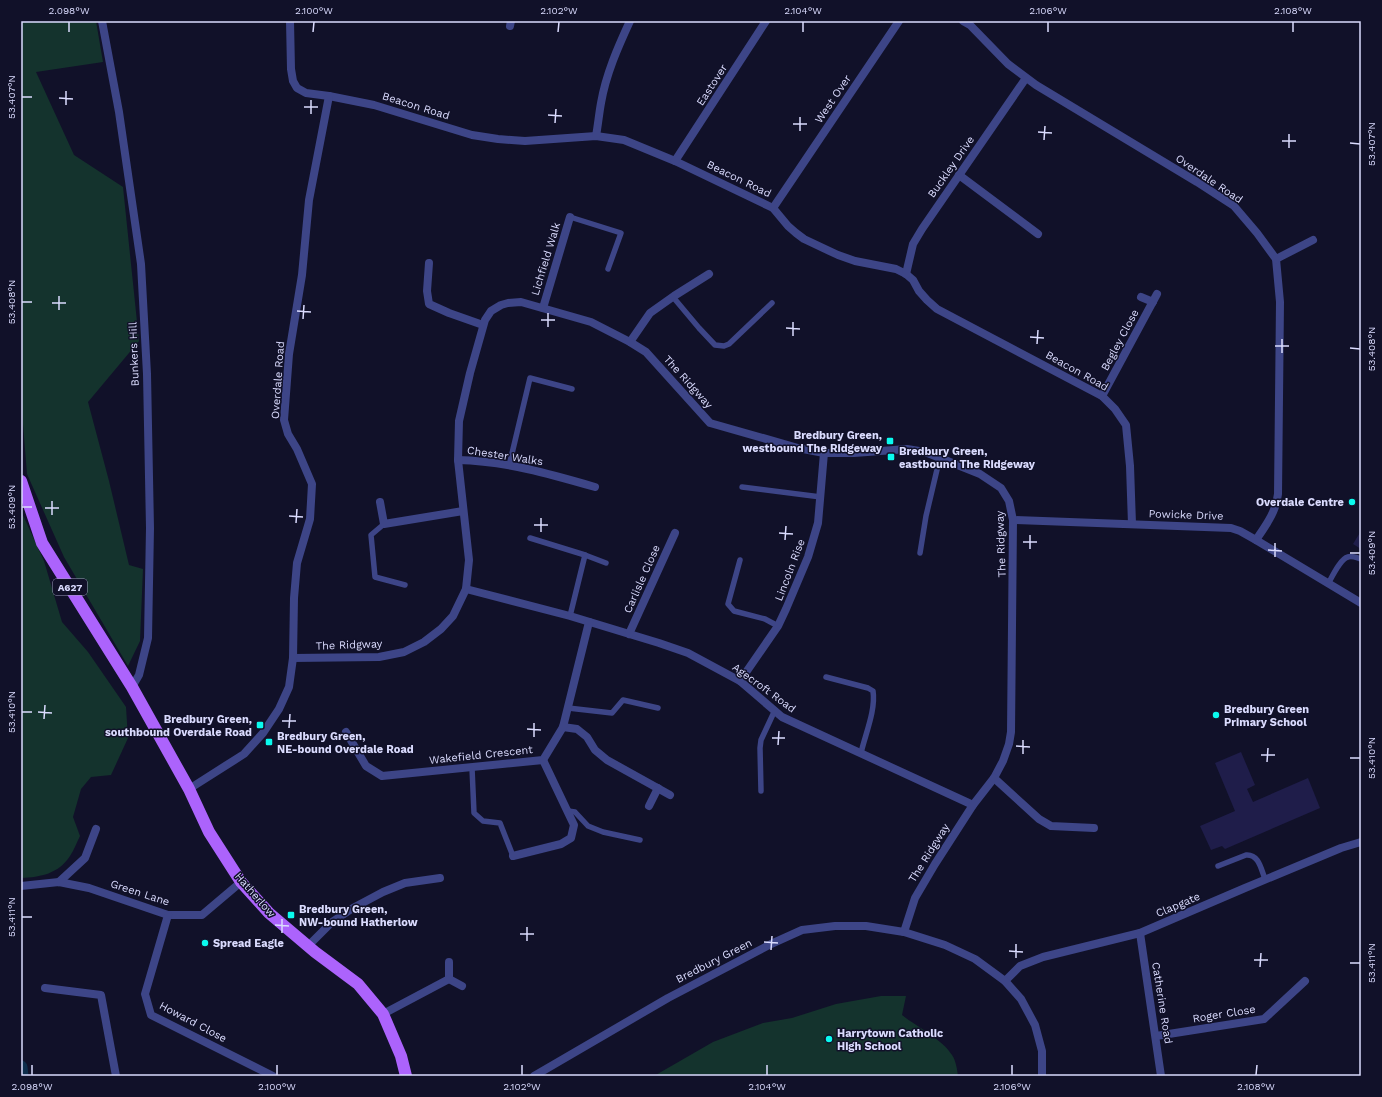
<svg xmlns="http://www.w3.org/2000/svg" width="1382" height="1097" font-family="'Work Sans',sans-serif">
	<rect width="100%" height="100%" fill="#111129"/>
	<g fill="#14332d">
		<polygon points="21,21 96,21 103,62 36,72 74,155 123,187 139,341 88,402 109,481 129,565 143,569 140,641 128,666 64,557 27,474 21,399"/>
		<path d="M21 511 44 561 62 622 88 652 126 707 128 738 111 775 91 777 81 789 73 817 80 836C77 842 74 850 70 856 58 874 41 877 21 878Z"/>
		<path d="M881 996H906L902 1015C917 1027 942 1039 952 1055 956 1061 957 1069 958 1076H654L713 1042 763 1023 792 1018 836 1004Z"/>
	</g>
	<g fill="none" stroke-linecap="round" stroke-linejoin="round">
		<polyline stroke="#0e2d4b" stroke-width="13" points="21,1067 22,1076"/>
	</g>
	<g fill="#1f1d4a">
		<polygon points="1361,531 1361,549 1353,544"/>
		<polygon points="1241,752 1255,785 1247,789 1253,802 1308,778 1320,808 1225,849 1222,846 1211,850 1200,826 1235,811 1215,763"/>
	</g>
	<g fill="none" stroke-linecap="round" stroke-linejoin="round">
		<g stroke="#3d4587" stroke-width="5.5">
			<polyline points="570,217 621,233 608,269"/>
			<polyline points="673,297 699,328 715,345 724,346 729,344 772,303"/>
			<polyline points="509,466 530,378 572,389"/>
			<polyline points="742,487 821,497"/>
			<polyline points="384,524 371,535 375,577 405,585"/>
			<polyline points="530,538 585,555 570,616"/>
			<polyline points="920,553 926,516 940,457"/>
			<polyline points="585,555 606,563"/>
			<polyline points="740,560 728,604 734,611 765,619 778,626"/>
			<path d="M1328 584C1332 577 1340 559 1348 557 1352 555 1357 558 1361 559"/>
			<path d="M826 677 868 688 873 691C876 710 865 735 861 753"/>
			<polyline points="568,708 612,713 623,700 658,708"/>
			<polyline points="472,768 474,813 483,821 500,823 513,856"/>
			<polyline points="761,791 760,748 761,740 775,710"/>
			<polyline points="568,811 575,812 588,826 603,832 640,840"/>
			<path d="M1218 866 1246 855C1259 854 1261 869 1265 879"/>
		</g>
		<g stroke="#3d4587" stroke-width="8">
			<polyline points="102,21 119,112 141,264 147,374 150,528 148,638 139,675 132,687"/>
			<polyline points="290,21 291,69 293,81 297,88 306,93 329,96 374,105 472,135 498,139 525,141 596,136 624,140 675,161 773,208 788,226 796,233 804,239 838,255 855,261 896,269 906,274 913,280 919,291 927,300 937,309 1102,396 1115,409 1126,425 1130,466 1132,524"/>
			<path d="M963 21 970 25 1008 64 1036 85 1197 182 1234 206 1257 233 1276 259 1280 302 1278 494C1276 512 1266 525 1256 540"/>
			<polyline points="510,26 511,21"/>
			<path d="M596 136C598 125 599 114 601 103 606 74 618 47 630 21"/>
			<polyline points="675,161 766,21"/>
			<polyline points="959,175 1038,234"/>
			<polyline points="773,208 899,21"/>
			<polyline points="1276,259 1313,240"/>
			<polyline points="429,263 427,291 429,304 449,313 483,325"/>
			<polyline points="906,274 913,244 922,229 1026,78"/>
			<polyline points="1141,297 1153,302"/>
			<polyline points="543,308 570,217"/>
			<polyline points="630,342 650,313 674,296 709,274"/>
			<polyline points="1102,396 1157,294"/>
			<path d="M458 460C505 461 550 474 595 487"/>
			<polyline points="380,502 384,524 463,511"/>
			<polyline points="1013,520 1231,528 1240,531 1256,540 1361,603"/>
			<polyline points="466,589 570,616 659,643 688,653 740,681 782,717 973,805"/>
			<polyline points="629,634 675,533"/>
			<polyline points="293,658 379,657 404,652 424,642 441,629 453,616 466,589 469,560 458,460 459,421 470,373 485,320 491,311 501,305 508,303 521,302 591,322 630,342 646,352 710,423 798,448 824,453 854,453 907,449 925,452 980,474 1001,488 1009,501 1013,520 1011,732 1009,744 1003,761 994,778 973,805 935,864 915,898 904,932"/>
			<polyline points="740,681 778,626 786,609 808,557 818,523 824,453"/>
			<polyline points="563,727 577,729 587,737 595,750 607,760 670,795"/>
			<polyline points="346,732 366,766 382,776 543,760 563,727 589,622"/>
			<polyline points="994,778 1039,819 1051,826 1094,828"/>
			<polyline points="189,789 244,754 263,733 279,709 289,687 293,658 294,598 297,563 310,519 312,484 297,449 288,434 284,420 289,354 302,275 309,200 329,96"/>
			<polyline points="649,806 658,788"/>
			<polyline points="513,856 561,844 571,838 574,825 543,760"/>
			<polyline points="59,882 85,858 96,829"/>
			<polyline points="21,886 59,882 89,888 168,915 202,915 241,882"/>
			<polyline points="168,915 145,994 151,1015 273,1076"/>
			<polyline points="1140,933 1161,1076"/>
			<polyline points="308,946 332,922 353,908 383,892 405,883 440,878"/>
			<polyline points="449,962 449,979 462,986"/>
			<polyline points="1005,981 1020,966 1043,957 1140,933 1245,888 1341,848 1361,842"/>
			<polyline points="45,988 101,995 116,1076"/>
			<polyline points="383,1014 449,979"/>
			<polyline points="1156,1036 1264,1019 1305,981"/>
			<polyline points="534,1076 668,998 771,944 802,930 835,926 866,926 904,932 945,945 975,959 1005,981 1021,999 1035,1025 1042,1051 1042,1076"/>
		</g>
		<polyline stroke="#ac63fc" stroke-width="12" points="21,481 42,543 132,687 189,789 209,832 241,882 269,913 315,952 358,984 383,1014 401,1056 406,1076"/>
	</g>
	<path fill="none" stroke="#dadbfe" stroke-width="1.5" d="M69 32V22M313 32 314 22M558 32 559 22M803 32V22M1048 32V22M1293 32V22M22 97H32M59 98 73 99M66 105V91M304 107H318M311 114V100M548 115 562 116M555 123 556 109M793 124H807M800 131V117M1038 132 1052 133M1044 140 1045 126M1282 141H1296M1350 143 1360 144M1289 148V134M22 302H32M52 303H66M59 310V296M297 311 311 312M303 319 304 305M541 320H555M548 327V313M786 328 800 329M793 336V322M1030 337 1044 338M1037 344 1038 330M1275 346H1289M1350 348 1360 349M1282 353V339M22 507H32M45 508H59M52 515V501M289 516 303 517M296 523 297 509M534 525H548M541 532V518M779 533 793 534M785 540 786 526M1023 542H1037M1030 549V535M1268 550 1282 551M1350 553H1360M1275 557V543M22 712H32M38 712 52 713M44 719 45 705M282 721H296M289 728 290 714M527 729 541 730M534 737V723M772 738H785M778 745 779 731M1016 746 1030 747M1023 754V740M1261 755H1275M1350 758H1360M1267 762 1268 748M22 917H32M275 925 289 926M282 933V919M520 934H534M527 941V927M764 942 778 943M771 950 772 936M1009 951 1023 952M1016 958V944M1254 960H1268M1350 963H1360M1260 967 1261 953M32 1075V1065M277 1075V1065M522 1075V1065M767 1075V1065M1012 1075V1065M1256 1075 1257 1065"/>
	<g fill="#0afaee" stroke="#111129" stroke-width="1.5">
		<rect x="886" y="437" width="8" height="8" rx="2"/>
		<rect x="887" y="453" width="8" height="8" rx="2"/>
		<circle cx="1352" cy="502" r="4"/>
		<circle cx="1216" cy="715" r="4"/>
		<rect x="256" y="721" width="8" height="8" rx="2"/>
		<rect x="265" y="738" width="8" height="8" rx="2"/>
		<rect x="287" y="911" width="8" height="8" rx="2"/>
		<circle cx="205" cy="943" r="4"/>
		<circle cx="829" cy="1039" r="4"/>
	</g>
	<g text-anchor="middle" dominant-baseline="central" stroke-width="3" stroke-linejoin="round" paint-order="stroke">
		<rect fill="#111129" stroke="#9e9ebe" stroke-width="1" x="53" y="579" width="34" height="16" rx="3"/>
		<g font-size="10" font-weight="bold" fill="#dadbfe">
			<text x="70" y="587">A627</text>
		</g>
		<g font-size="11" fill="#dadbfe" stroke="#111129">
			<text transform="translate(712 85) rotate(-57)">Eastover</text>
			<text transform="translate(833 99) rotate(-56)">West Over</text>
			<text transform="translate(416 106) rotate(17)">Beacon Road</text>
			<text transform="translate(951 167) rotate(-55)">Buckley Drive</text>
			<text transform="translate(739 179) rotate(26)">Beacon Road</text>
			<text transform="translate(1209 179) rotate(34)">Overdale Road</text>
			<text transform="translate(546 259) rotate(-73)">Lichfield Walk</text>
			<text transform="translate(1120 340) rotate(-62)">Begley Close</text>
			<text transform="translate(134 354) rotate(-92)">Bunkers Hill</text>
			<text transform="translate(1077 371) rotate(29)">Beacon Road</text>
			<text transform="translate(278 380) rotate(-86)">Overdale Road</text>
			<text transform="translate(688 382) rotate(48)">The Ridgway</text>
			<text transform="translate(505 456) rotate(9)">Chester Walks</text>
			<text transform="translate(1186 515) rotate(2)">Powicke Drive</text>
			<text transform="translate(1001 544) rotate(-92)">The Ridgway</text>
			<text transform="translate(790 570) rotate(-69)">Lincoln Rise</text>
			<text transform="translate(642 579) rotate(-66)">Carlisle Close</text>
			<text transform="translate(349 645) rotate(-2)">The Ridgway</text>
			<text transform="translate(764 688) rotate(36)">Agecroft Road</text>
			<text transform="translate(481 755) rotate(-6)">Wakefield Crescent</text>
			<text transform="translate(929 853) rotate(-58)">The Ridgway</text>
			<text transform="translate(140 893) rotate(18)">Green Lane</text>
			<text transform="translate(255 895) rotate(49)">Hatherlow</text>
			<text transform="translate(1178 905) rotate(-23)">Clapgate</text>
			<text transform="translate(714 961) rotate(-27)">Bredbury Green</text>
			<text transform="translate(1162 1003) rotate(81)">Catherine Road</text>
			<text transform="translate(1224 1014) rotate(-9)">Roger Close</text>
			<text transform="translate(193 1022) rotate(28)">Howard Close</text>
		</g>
		<g font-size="11" font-weight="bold" fill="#dadbfe" stroke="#111129" text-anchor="start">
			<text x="882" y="435" text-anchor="end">Bredbury Green,<tspan x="882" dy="13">westbound The Ridgeway</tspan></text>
			<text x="899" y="451">Bredbury Green,<tspan x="899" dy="13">eastbound The Ridgeway</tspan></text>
			<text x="1344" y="502" text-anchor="end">Overdale Centre</text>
			<text x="1224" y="709">Bredbury Green<tspan x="1224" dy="13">Primary School</tspan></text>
			<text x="252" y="719" text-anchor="end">Bredbury Green,<tspan x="252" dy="13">southbound Overdale Road</tspan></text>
			<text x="277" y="736">Bredbury Green,<tspan x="277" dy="13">NE-bound Overdale Road</tspan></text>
			<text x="299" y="909">Bredbury Green,<tspan x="299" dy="13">NW-bound Hatherlow</tspan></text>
			<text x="213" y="943">Spread Eagle</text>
			<text x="837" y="1033">Harrytown Catholic<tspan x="837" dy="13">High School</tspan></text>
		</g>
	</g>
	<rect width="1382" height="1097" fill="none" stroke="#111129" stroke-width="44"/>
	<rect x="22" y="22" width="1338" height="1053" fill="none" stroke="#dadbfe" stroke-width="1.5"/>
	<g font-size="10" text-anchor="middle" fill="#dadbfe">
		<text x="69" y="14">2.098°W</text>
		<text x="314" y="14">2.100°W</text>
		<text x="559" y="14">2.102°W</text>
		<text x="803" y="14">2.104°W</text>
		<text x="1048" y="14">2.106°W</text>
		<text x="1293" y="14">2.108°W</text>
		<text transform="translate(11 97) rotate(-90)" y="4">53.407°N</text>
		<text transform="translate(1371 144) rotate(-90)" y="4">53.407°N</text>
		<text transform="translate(11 302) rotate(-90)" y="4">53.408°N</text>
		<text transform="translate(1371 349) rotate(-90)" y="4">53.408°N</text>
		<text transform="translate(11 507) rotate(-90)" y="4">53.409°N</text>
		<text transform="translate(1371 553) rotate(-90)" y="4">53.409°N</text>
		<text transform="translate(11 712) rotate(-90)" y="4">53.410°N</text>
		<text transform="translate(1371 758) rotate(-90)" y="4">53.410°N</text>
		<text transform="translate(11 917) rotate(-90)" y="4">53.411°N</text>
		<text transform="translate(1371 963) rotate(-90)" y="4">53.411°N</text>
		<text x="32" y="1090">2.098°W</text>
		<text x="277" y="1090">2.100°W</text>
		<text x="522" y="1090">2.102°W</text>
		<text x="767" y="1090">2.104°W</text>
		<text x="1012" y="1090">2.106°W</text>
		<text x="1256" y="1090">2.108°W</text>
	</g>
</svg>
